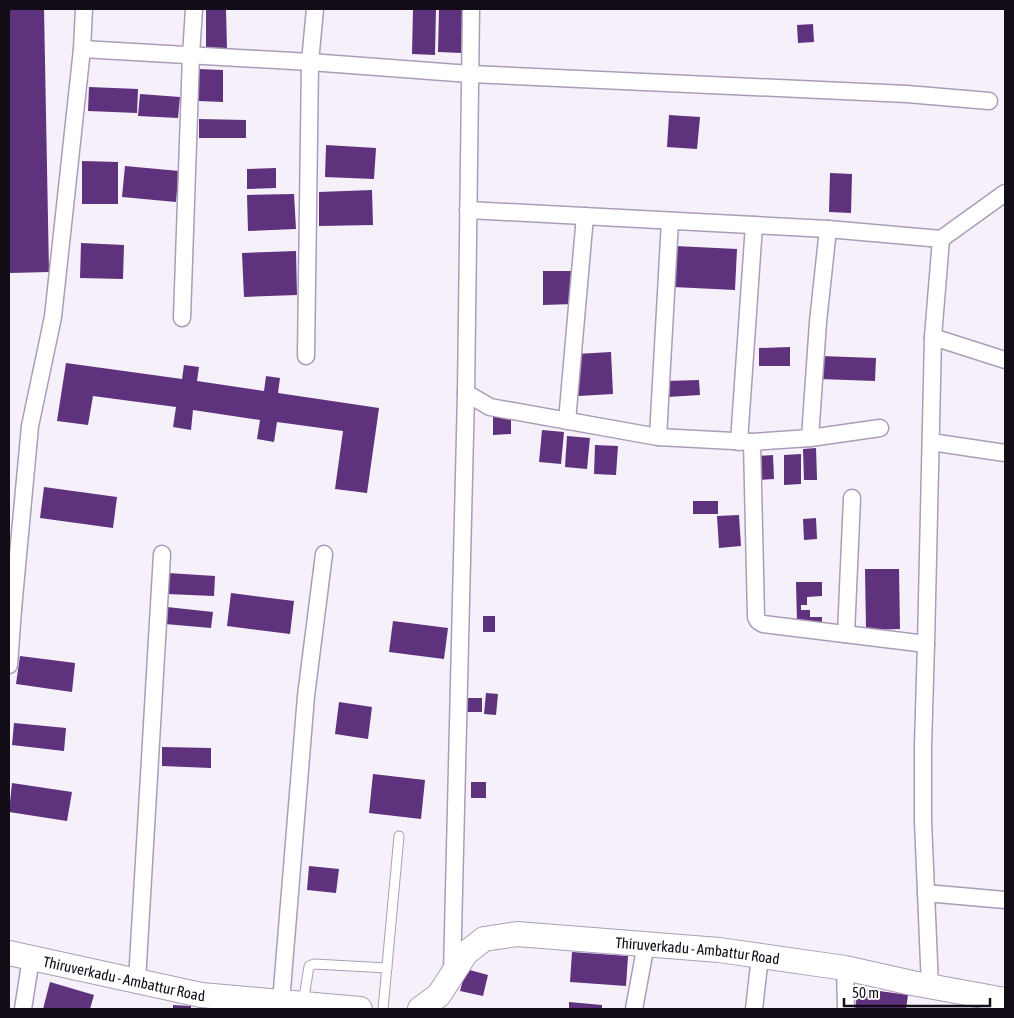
<svg xmlns="http://www.w3.org/2000/svg" width="1014" height="1018" font-family="'Asap Condensed',sans-serif">
	<rect width="100%" height="100%" fill="#f6f0fb"/>
	<g fill="#5e327d">
		<polygon points="9,9 44,9 49,272 10,273"/>
		<polygon points="206,9 226,9 227,49 206,49"/>
		<polygon points="413,9 436,9 435,55 412,54"/>
		<polygon points="439,9 463,9 462,53 438,52"/>
		<polygon points="813,24 814,42 798,43 797,25"/>
		<polygon points="199,69 223,70 223,102 198,101"/>
		<polygon points="89,87 138,89 137,113 88,111"/>
		<polygon points="140,94 180,97 178,118 138,116"/>
		<polygon points="669,115 700,117 697,149 667,147"/>
		<polygon points="199,119 246,120 246,138 199,138"/>
		<polygon points="326,145 376,148 374,179 325,177"/>
		<polygon points="82,161 118,162 118,204 82,204"/>
		<polygon points="125,166 179,171 176,202 122,197"/>
		<polygon points="276,168 276,188 247,189 247,169"/>
		<polygon points="830,173 852,174 851,213 829,212"/>
		<polygon points="372,190 373,225 319,226 319,192"/>
		<polygon points="294,194 296,229 248,231 247,195"/>
		<polygon points="81,243 124,245 123,279 80,278"/>
		<polygon points="675,246 737,249 735,290 673,287"/>
		<polygon points="296,251 297,295 244,297 242,253"/>
		<polygon points="543,271 573,271 573,304 543,305"/>
		<polygon points="790,347 790,366 759,366 759,348"/>
		<polygon points="611,352 613,394 578,396 576,354"/>
		<polygon points="821,356 876,358 875,381 820,379"/>
		<polygon points="66,363 182,379 184,365 199,367 197,381 264,391 266,376 280,378 278,393 379,408 367,493 335,489 343,431 277,422 274,442 257,439 260,420 193,410 191,430 173,427 176,407 93,396 88,425 57,421"/>
		<polygon points="699,380 700,395 667,397 666,381"/>
		<polygon points="493,417 511,417 511,434 493,435"/>
		<polygon points="542,430 564,432 561,464 539,462"/>
		<polygon points="567,436 590,438 587,469 565,467"/>
		<polygon points="595,445 618,446 616,475 594,474"/>
		<polygon points="816,448 817,480 804,480 803,449"/>
		<polygon points="801,454 801,484 784,485 784,455"/>
		<polygon points="773,455 774,479 759,480 757,456"/>
		<polygon points="44,487 117,497 113,528 40,518"/>
		<rect x="693" y="501" width="25" height="13"/>
		<polygon points="739,515 741,546 719,548 717,516"/>
		<polygon points="816,518 817,539 804,540 803,519"/>
		<polygon points="865,569 899,569 900,629 866,630"/>
		<polygon points="168,573 215,576 214,596 167,594"/>
		<polygon points="796,582 822,582 822,596 807,597 807,605 801,605 801,610 810,610 810,617 822,617 822,622 797,622"/>
		<polygon points="231,593 294,601 290,634 227,626"/>
		<polygon points="167,607 213,612 211,628 165,624"/>
		<rect x="483" y="616" width="12" height="16"/>
		<polygon points="393,621 448,628 444,659 389,652"/>
		<polygon points="20,656 75,663 72,692 16,684"/>
		<polygon points="486,693 498,694 496,715 484,714"/>
		<rect x="464" y="698" width="18" height="14"/>
		<polygon points="339,702 372,707 368,739 335,734"/>
		<polygon points="14,723 66,728 64,751 12,745"/>
		<polygon points="162,747 211,748 211,768 162,766"/>
		<polygon points="373,774 425,780 421,819 369,813"/>
		<rect x="471" y="782" width="15" height="16"/>
		<polygon points="12,783 72,792 67,821 9,812"/>
		<polygon points="309,866 339,869 336,893 307,890"/>
		<polygon points="572,952 628,956 626,986 570,982"/>
		<polygon points="466,969 488,975 483,996 460,991"/>
		<polygon points="50,982 94,995 90,1009 43,1009"/>
		<polygon points="858,988 908,995 906,1009 855,1009"/>
		<polygon points="569,1002 602,1005 602,1009 569,1009"/>
		<polygon points="173,1005 191,1006 191,1009 173,1009"/>
	</g>
	<g fill="none" stroke-linecap="round" stroke-linejoin="round">
		<defs>
			<g id="service">
				<polyline points="303,1004 309,966 314,964 387,968"/>
				<polyline points="383,1009 399,836"/>
			</g>
			<g id="minor">
				<polyline points="315,9 310,62 470,74 907,94 989,101"/>
				<polyline points="82,49 310,62 306,356"/>
				<polyline points="468,210 828,229"/>
				<polygon points="828,229 941,239 933,337 926,644 763,624 758,621 756,617 752,442 810,438 818,322"/>
				<polyline points="941,239 1005,193"/>
				<polyline points="182,318 191,55 194,9"/>
				<polyline points="933,337 1005,360"/>
				<polyline points="466,393 490,407 658,437 752,442"/>
				<polyline points="567,421 585,216"/>
				<polyline points="658,437 670,221"/>
				<polyline points="810,438 880,428"/>
				<polyline points="739,442 754,225"/>
				<polyline points="931,442 1005,453"/>
				<polyline points="9,610 13,609 30,426 53,317 82,49 84,9"/>
				<polyline points="846,634 852,498"/>
				<polyline points="926,644 923,746 923,821 930,987"/>
				<polyline points="9,665 13,609"/>
				<polyline points="926,893 1005,900"/>
				<polyline points="845,968 846,1009"/>
				<polyline points="452,974 466,393 471,9"/>
				<polyline points="137,981 162,554"/>
				<polyline points="281,1002 306,696 324,554"/>
				<polyline points="23,1009 31,958"/>
				<polyline points="634,1009 646,944"/>
				<polyline points="754,1009 760,956"/>
			</g>
			<g id="secondary">
				<path id="s1" d="M9 953 201 995 360 1009"/>
				<path id="s2" d="M420 1009 439 995 466 953 484 939 517 934 719 950 845 968 912 983 1005 1000"/>
			</g>
		</defs>
		<use href="#service" stroke="#ab9db7" stroke-width="11"/>
		<use href="#minor" stroke="#ab9db7" stroke-width="19"/>
		<use href="#secondary" stroke="#ab9db7" stroke-width="26"/>
		<use href="#service" stroke="#fff" stroke-width="9"/>
		<use href="#minor" stroke="#fff" stroke-width="16"/>
		<use href="#secondary" stroke="#fff" stroke-width="24"/>
	</g>
	<g text-anchor="middle" dominant-baseline="central" stroke-width="5" stroke-linejoin="round" paint-order="stroke">
		<g font-size="15" fill="#120c16" stroke="#fff">
			<text stroke="none"><textPath href="#s2" startOffset="311">Thiruverkadu - Ambattur Road</textPath></text>
			<text stroke="none"><textPath href="#s1" startOffset="118">Thiruverkadu - Ambattur Road</textPath></text>
		</g>
	</g>
	<rect width="1014" height="1018" fill="none" stroke="#120c16" stroke-width="20"/>
	<path d="M844 998v8h146v-8" fill="none" stroke="#120c16" stroke-width="2.5"/>
	<text x="852" y="998" font-size="15" fill="#120c16" stroke="#ffffff" stroke-width="4" paint-order="stroke">50 m</text>
</svg>
